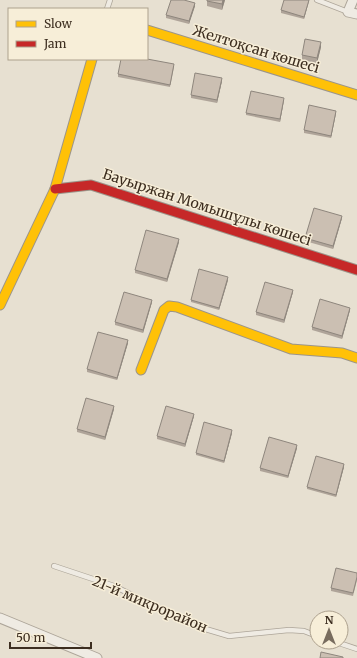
<svg xmlns="http://www.w3.org/2000/svg" width="357" height="658" font-family="Merriweather,serif">
	<rect width="100%" height="100%" fill="#e7e0d1"/>
	<g fill="none" stroke-linecap="round" stroke-linejoin="round">
		<defs>
			<g id="lane">
				<polyline points="317,0 348,12"/>
				<polyline points="107,9 110,0"/>
				<polyline points="54,566 114,586 192,625 229,636 289,630 304,631 317,636"/>
				<polyline points="336,642 357,649"/>
			</g>
			<g id="street">
				<polyline points="353,0 348,12 357,14"/>
				<polyline points="0,618 97,658"/>
			</g>
			<g id="slow">
				<polyline points="147,30 357,95"/>
				<polyline points="0,305 55,189 92,59"/>
				<polyline points="141,370 164,310 169,306 177,307 291,349 342,353 357,358"/>
			</g>
			<polyline id="jam" points="55,189 91,185 357,270"/>
		</defs>
		<use href="#lane" stroke="#ada599" stroke-width="6"/>
		<use href="#street" stroke="#ada599" stroke-width="11"/>
		<use href="#slow" stroke="#9c958a" stroke-width="11"/>
		<use href="#jam" stroke="#9c958a" stroke-width="11"/>
		<use href="#lane" stroke="#efebe3" stroke-width="4.5"/>
		<use href="#street" stroke="#efebe3" stroke-width="9"/>
		<use href="#slow" stroke="#ffc107" stroke-width="9"/>
		<use href="#jam" stroke="#c62828" stroke-width="9"/>
	</g>
	<g fill="#afa499">
		<polygon points="207,0 225,0 222,10 207,6"/>
		<polygon points="309,0 304,19 281,13 281,10"/>
		<polygon points="195,6 189,24 166,18 166,15"/>
		<polygon points="321,47 317,63 302,60 302,55"/>
		<polygon points="174,67 170,87 118,77 118,74"/>
		<polygon points="222,81 217,103 191,98 191,95"/>
		<polygon points="284,100 280,122 246,115 246,113"/>
		<polygon points="336,113 331,138 304,133 304,130"/>
		<polygon points="342,218 333,249 305,241 305,238"/>
		<polygon points="179,242 167,282 135,273 135,270"/>
		<polygon points="228,280 219,310 191,302 191,300"/>
		<polygon points="293,292 284,323 256,315 256,312"/>
		<polygon points="152,302 143,333 115,325 115,322"/>
		<polygon points="350,310 342,339 312,330 312,327"/>
		<polygon points="128,343 117,380 87,372 87,369"/>
		<polygon points="114,409 105,440 77,432 77,429"/>
		<polygon points="194,416 185,447 157,439 157,436"/>
		<polygon points="232,433 224,463 196,455 196,453"/>
		<polygon points="297,448 288,478 260,471 260,468"/>
		<polygon points="344,467 336,497 307,489 307,487"/>
		<polygon points="357,573 357,580 353,596 331,591 331,588"/>
	</g>
	<g fill="#8e867d">
		<polygon points="223,0 225,0 222,10 222,4"/>
		<polygon points="309,0 309,1 304,19 304,17"/>
		<polygon points="195,3 195,6 189,24 189,21"/>
		<polygon points="321,42 321,47 317,63 317,58"/>
		<polygon points="222,78 222,81 217,103 217,100"/>
		<polygon points="284,98 284,100 280,122 280,119"/>
		<polygon points="336,111 336,113 331,138 331,136"/>
		<polygon points="342,216 342,218 333,249 333,246"/>
		<polygon points="179,239 179,242 167,282 167,279"/>
		<polygon points="228,277 228,280 219,310 219,308"/>
		<polygon points="293,290 293,292 284,323 284,320"/>
		<polygon points="152,300 152,302 143,333 143,330"/>
		<polygon points="350,308 350,310 342,339 342,336"/>
		<polygon points="128,340 128,343 117,380 117,378"/>
		<polygon points="114,406 114,409 105,440 105,437"/>
		<polygon points="194,414 194,416 185,447 185,444"/>
		<polygon points="232,430 232,433 224,463 224,461"/>
		<polygon points="297,445 297,448 288,478 288,476"/>
		<polygon points="344,464 344,467 336,497 336,495"/>
	</g>
	<g fill="#cbbfb2" stroke="#8e867d">
		<polygon points="171,0 184,0 195,3 189,21 166,15"/>
		<polygon points="207,0 223,0 222,4 207,1"/>
		<polygon points="284,0 309,0 304,17 281,10"/>
		<polygon points="305,39 321,42 317,58 302,55"/>
		<polygon points="121,59 147,59 174,64 170,85 118,74"/>
		<polygon points="195,73 222,78 217,100 191,95"/>
		<polygon points="251,91 284,98 280,119 246,113"/>
		<polygon points="309,105 336,111 331,136 304,130"/>
		<polygon points="314,208 342,216 333,246 305,238"/>
		<polygon points="146,230 179,239 167,279 135,270"/>
		<polygon points="199,269 228,277 219,308 191,300"/>
		<polygon points="265,282 293,290 284,320 256,312"/>
		<polygon points="124,292 152,300 143,330 115,322"/>
		<polygon points="320,299 350,308 342,336 312,327"/>
		<polygon points="98,332 128,340 117,378 87,369"/>
		<polygon points="86,398 114,406 105,437 77,429"/>
		<polygon points="166,406 194,414 185,444 157,436"/>
		<polygon points="204,422 232,430 224,461 196,453"/>
		<polygon points="269,437 297,445 288,476 260,468"/>
		<polygon points="316,456 344,464 336,495 307,487"/>
		<polygon points="336,568 357,573 357,577 353,593 331,588"/>
		<polygon points="321,652 343,657 343,658 320,658"/>
	</g>
	<g text-anchor="middle" dominant-baseline="central" stroke-width="3" stroke-linejoin="round" paint-order="stroke">
		<g font-size="14" fill="#3d2e20" stroke="#f7eed8">
			<text transform="translate(256 49) rotate(17)">Желтоқсан көшесі</text>
			<text transform="translate(207 207) rotate(18)">Бауыржан Момышұлы көшесі</text>
			<text transform="translate(150 604) rotate(23)">21-й микрорайон</text>
		</g>
	</g>
	<rect x="8" y="8" width="140" height="52" fill="#f7eed8" stroke="#ada18e"/>
	<rect x="16" y="21" width="20" height="6" fill="#ffc107" stroke="#ada18e"/>
	<text x="44" y="28" font-size="12" fill="#3d2e20">Slow</text>
	<rect x="16" y="41" width="20" height="6" fill="#c62828" stroke="#ada18e"/>
	<text x="44" y="48" font-size="12" fill="#3d2e20">Jam</text>
	<g transform="translate(329 630)"><circle r="19" fill="#f7eed8" stroke="#ada18e"/>
	<path d="M0-3L7 15L0 10L-7 15Z" fill="#786c5e"/>
	<text y="-6" font-size="11" font-weight="bold" text-anchor="middle" fill="#3d2e20">N</text>
	</g>
	<path d="M10 642v6h81v-6" fill="none" stroke="#3d2e20" stroke-width="2"/>
	<text x="16" y="642" font-size="12" fill="#3d2e20" stroke="#f7eed8" stroke-width="3" paint-order="stroke">50 m</text>
</svg>
